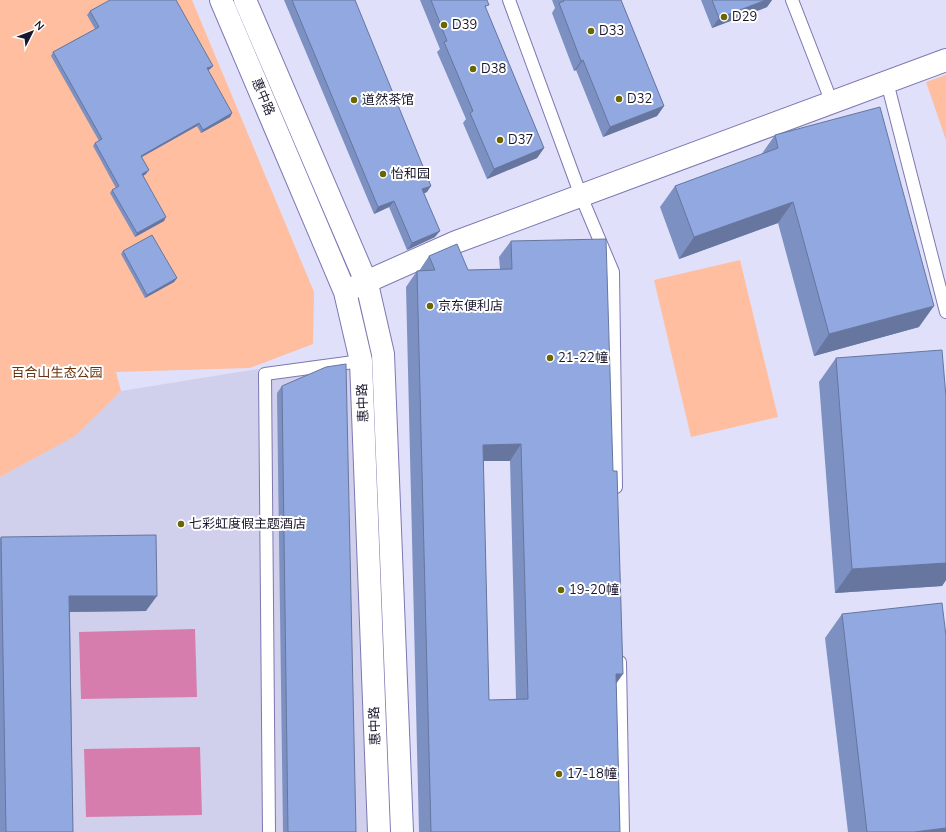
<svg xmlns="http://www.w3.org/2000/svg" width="946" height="832" font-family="'Nunito Sans','Noto Sans SC',sans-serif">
	<rect width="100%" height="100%" fill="#e1e0fa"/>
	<polygon fill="#d0cfec" points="379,355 385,832 0,832 0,477 74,436 121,391 314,360"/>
	<g fill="#febe9f">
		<polygon points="0,0 192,0 314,292 313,344 250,368 116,372 121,391 75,436 0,477"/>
		<polygon points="946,75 946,140 926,82"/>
		<polygon points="740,260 778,417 691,437 654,280"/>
	</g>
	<g fill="#d77dae">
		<polygon points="195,629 197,697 81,699 79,632"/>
		<polygon points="200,747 202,815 86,817 84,749"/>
	</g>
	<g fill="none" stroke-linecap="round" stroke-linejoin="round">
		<defs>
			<g id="service">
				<polyline points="509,0 581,196 613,272 616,487"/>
				<polyline points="792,0 832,103"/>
				<polyline points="887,82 946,312"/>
				<polyline points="620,662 623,832"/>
				<polyline points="269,832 265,374 361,361"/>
			</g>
			<polyline id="minor" points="348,290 456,242 946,60"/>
			<g id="tertiary">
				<polyline points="221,0 345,292 361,361 379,832"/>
				<polyline points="245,0 367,284 383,354 402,832"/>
			</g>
		</defs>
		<use href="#service" stroke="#7c78b2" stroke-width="14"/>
		<use href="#minor" stroke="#7c78b2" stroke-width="24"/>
		<use href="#tertiary" stroke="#7c78b2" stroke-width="24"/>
		<use href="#service" stroke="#fff" stroke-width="12"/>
		<use href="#minor" stroke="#fff" stroke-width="22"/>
		<use href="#tertiary" stroke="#fff" stroke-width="22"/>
	</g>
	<g fill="#7d90c2" fill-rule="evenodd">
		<polygon points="284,0 355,0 427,192 424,193 435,237 407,250 389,207 374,214"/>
		<polygon points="420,0 487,0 486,9 544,148 537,158 487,179 463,123 466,119 437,52 440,49"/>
		<polygon points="552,0 621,0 664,106 657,116 603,137 576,70 574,71 552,13 555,8"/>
		<polygon points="701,0 772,0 767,7 712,28"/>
		<polygon points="90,11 213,66 210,69 208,70 232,113 230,117 201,133 197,126 142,157 146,174 143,176 164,221 135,237 110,193 112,190 116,188 93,146 95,143 99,141 51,56 53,52 95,29 87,15"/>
		<polygon points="775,135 919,327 814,356 778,223 679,259 660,207 675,186 761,155"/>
		<path d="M511 241 616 684 620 832H419L406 287 417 271H419L429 256 468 270 500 269 499 257ZM483 461H510L516 699 489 700Z"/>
		<polygon points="123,251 177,278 174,282 145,298 121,254"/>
		<polygon points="836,358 946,397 946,580 942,586 835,593 819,382"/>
		<polygon points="282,386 356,832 283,832 277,393"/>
		<polygon points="1,537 146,611 70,612 73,832 0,832 0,539"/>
		<polygon points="842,614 946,832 848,832 825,638"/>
	</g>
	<g fill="#66769e">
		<polygon points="766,0 772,0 767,7 712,28 719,18"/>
		<polygon points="583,60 576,70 574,71 581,61"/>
		<polygon points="213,66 210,69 205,72 207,68"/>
		<polygon points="664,106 657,116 603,137 610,127"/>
		<polygon points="232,113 230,117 201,133 203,130"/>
		<polygon points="199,123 197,126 138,159 141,156"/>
		<polygon points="544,148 537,158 487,179 494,169"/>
		<polygon points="149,170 146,174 139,178 142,174"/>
		<polygon points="431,186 427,192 418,196 422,189"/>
		<polygon points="394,201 389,207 374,214 378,207"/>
		<polygon points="793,202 778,223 679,259 694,237"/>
		<polygon points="166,217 164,221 135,237 137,233"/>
		<polygon points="440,231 435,237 407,250 412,243"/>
		<polygon points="177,278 174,282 145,298 147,295"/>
		<polygon points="934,306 919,327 814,356 829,334"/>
		<polygon points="521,444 510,461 471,461 483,445"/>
		<polygon points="946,563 946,580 942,586 835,593 852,569"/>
		<polygon points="69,596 157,596 146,611 59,612"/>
		<polygon points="616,674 623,674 611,691"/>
		<polygon points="946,828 946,832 914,832"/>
	</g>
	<g fill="#91a8e1" stroke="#66769e" fill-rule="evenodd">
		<polygon points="110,0 176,0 213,66 207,68 232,113 203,130 199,123 141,156 149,170 142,174 166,217 137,233 112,190 119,186 95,143 102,139 53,52 99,27 90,11"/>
		<polygon points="292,0 355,0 431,186 422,189 440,231 412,243 394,201 378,207"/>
		<polygon points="431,0 487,0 489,5 485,6 544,148 494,169 470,113 473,111 444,42 447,41"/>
		<polygon points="563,0 621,0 664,106 610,127 583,60 581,61 559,3 564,1"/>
		<polygon points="712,0 766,0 719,18"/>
		<polygon points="880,107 934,306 829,334 793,202 694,237 675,186 778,148 775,135"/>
		<polygon points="152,235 177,278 147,295 123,251"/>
		<path d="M606 239 613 471H617L623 674H616L620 832H431L417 271 435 270 429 256 457 244 468 270 512 269 511 241ZM521 444 528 699 489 700 483 445Z"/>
		<polygon points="942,350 946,397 946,563 852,569 836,358"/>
		<polygon points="346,364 356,832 288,832 282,386 326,367"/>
		<polygon points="156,535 157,596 69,596 73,832 6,832 1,537"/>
		<polygon points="942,603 946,636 946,828 914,832 867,832 842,614"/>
	</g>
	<g fill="#6a6600" stroke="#fff" stroke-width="1.5">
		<circle cx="724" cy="17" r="4"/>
		<circle cx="444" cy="25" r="4"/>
		<circle cx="591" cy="31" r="4"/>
		<circle cx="473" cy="69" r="4"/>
		<circle cx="619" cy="99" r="4"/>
		<circle cx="354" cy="100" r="4"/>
		<circle cx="500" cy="140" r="4"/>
		<circle cx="383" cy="174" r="4"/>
		<circle cx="430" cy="306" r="4"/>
		<circle cx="550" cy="358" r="4"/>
		<circle cx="181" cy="524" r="4"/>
		<circle cx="561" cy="590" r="4"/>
		<circle cx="559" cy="774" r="4"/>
	</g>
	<g text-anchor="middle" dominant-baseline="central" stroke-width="4" stroke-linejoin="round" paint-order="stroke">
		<g font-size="13" fill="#19172d" stroke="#fff" text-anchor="start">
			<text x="732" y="17">D29</text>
			<text x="452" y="25">D39</text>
			<text x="599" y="31">D33</text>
			<text x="481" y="69">D38</text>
			<text x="627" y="99">D32</text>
			<text x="362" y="100">道然茶馆</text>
			<text x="508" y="140">D37</text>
			<text x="391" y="174">怡和园</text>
			<text x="438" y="306">京东便利店</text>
			<text x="558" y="358">21-22幢</text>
			<text x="189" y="524">七彩虹度假主题酒店</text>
			<text x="569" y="590">19-20幢</text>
			<text x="567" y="774">17-18幢</text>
		</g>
		<g font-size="13" fill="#19172d" stroke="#fff">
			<text transform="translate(263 97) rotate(67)">惠中路</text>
			<text transform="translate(363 403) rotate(-92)">惠中路</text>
			<text transform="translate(375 726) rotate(-92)">惠中路</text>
		</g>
		<g font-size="13" fill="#6b310f" stroke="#fff">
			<text x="57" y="373">百合山生态公园</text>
		</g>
	</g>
	<g transform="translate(32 32) rotate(48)" stroke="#ffffff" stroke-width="3" paint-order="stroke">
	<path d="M0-3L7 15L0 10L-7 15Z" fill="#19172d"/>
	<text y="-6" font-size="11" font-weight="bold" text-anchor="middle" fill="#19172d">N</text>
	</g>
</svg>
